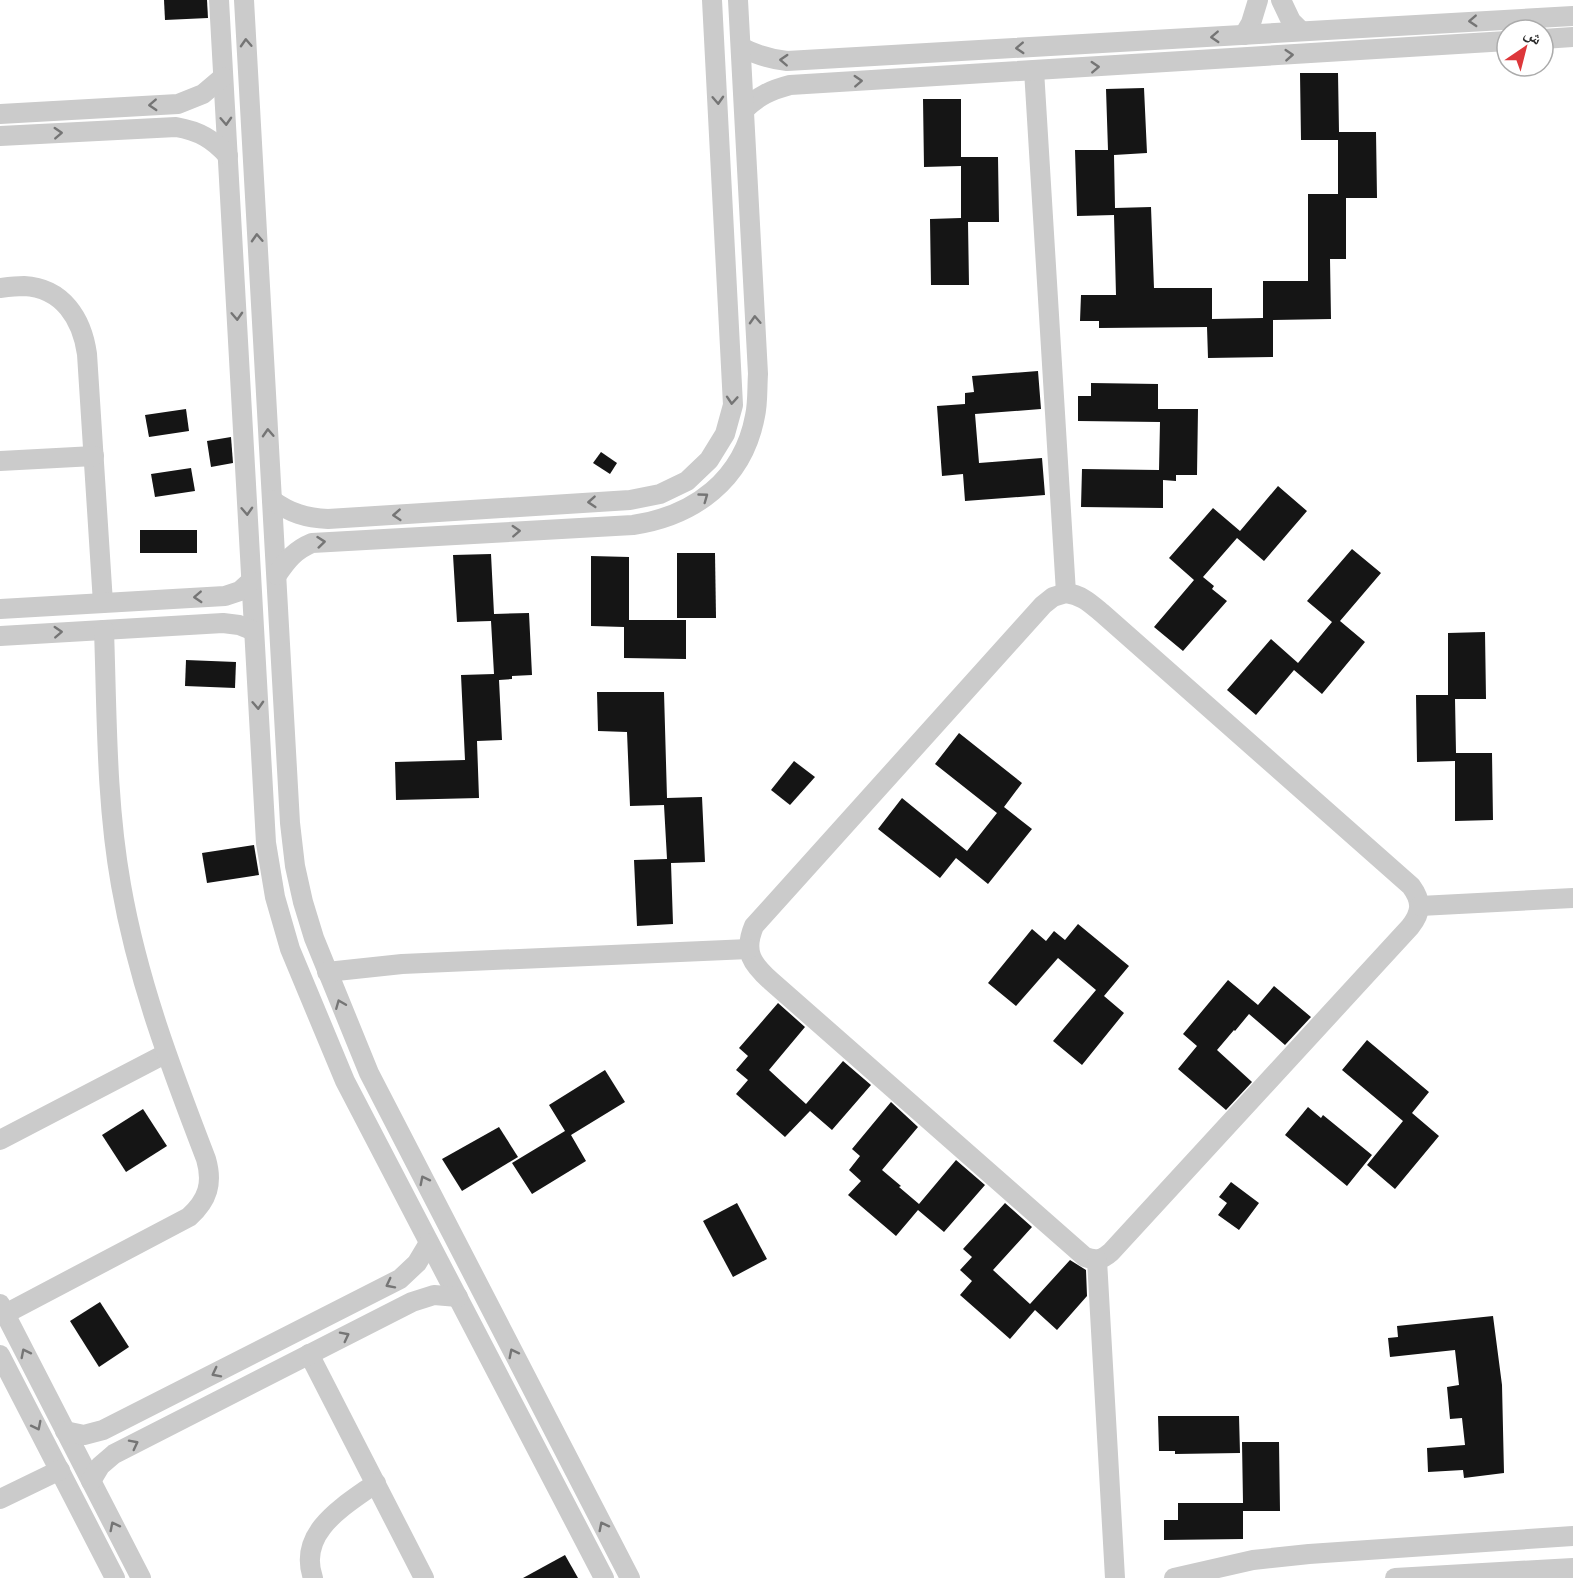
<svg xmlns="http://www.w3.org/2000/svg" width="1573" height="1578" font-family="Lato,'Noto Naskh Arabic',sans-serif">
	<rect width="100%" height="100%" fill="#fff"/>
	<g fill="#151515">
		<polygon points="164,0 207,0 208,18 165,20"/>
		<polygon points="1300,73 1338,73 1339,132 1376,132 1377,198 1346,198 1346,259 1330,259 1331,319 1273,320 1273,357 1208,358 1207,327 1099,328 1099,321 1080,321 1081,295 1116,295 1114,215 1077,216 1075,150 1108,150 1106,89 1144,88 1147,153 1114,155 1115,208 1151,207 1154,288 1212,288 1212,319 1263,318 1263,281 1308,281 1308,194 1338,194 1338,140 1301,140"/>
		<polygon points="923,99 961,99 961,157 998,157 999,222 968,222 969,285 931,285 930,219 961,218 961,166 924,167"/>
		<polygon points="1038,371 1041,409 975,414 979,463 1042,458 1045,495 965,501 963,474 942,476 937,406 965,404 965,393 974,392 972,376"/>
		<polygon points="1091,383 1158,384 1158,409 1198,409 1197,475 1176,475 1176,481 1163,480 1163,508 1081,507 1082,469 1159,470 1160,422 1078,421 1078,396 1091,396"/>
		<polygon points="186,409 189,431 149,437 145,415"/>
		<polygon points="231,437 233,463 211,467 207,441"/>
		<polygon points="601,452 617,463 610,474 593,463"/>
		<polygon points="191,468 195,491 155,497 151,474"/>
		<polygon points="1278,486 1307,511 1264,561 1237,538 1203,577 1214,586 1212,589 1227,601 1183,651 1154,627 1194,580 1169,558 1213,508 1240,531"/>
		<rect x="140" y="530" width="57" height="23"/>
		<polygon points="1352,549 1381,573 1340,621 1365,642 1322,694 1294,670 1256,715 1227,690 1271,639 1298,663 1332,622 1307,601"/>
		<polygon points="677,553 715,553 716,618 677,618"/>
		<polygon points="491,554 494,614 529,613 532,675 512,676 512,679 499,680 502,740 477,741 479,798 396,800 395,762 465,760 461,675 494,674 491,621 457,622 453,555"/>
		<polygon points="591,556 629,557 629,620 686,620 686,659 624,658 624,627 591,626"/>
		<polygon points="1485,632 1486,699 1455,699 1456,753 1492,753 1493,820 1455,821 1455,761 1417,762 1416,695 1448,695 1448,633"/>
		<polygon points="186,660 236,662 235,688 185,686"/>
		<polygon points="597,692 664,692 667,798 702,797 705,862 671,863 673,924 637,926 634,860 667,859 664,805 630,806 627,732 598,731"/>
		<polygon points="959,733 1022,783 1004,807 1032,829 988,884 956,858 940,878 878,829 902,798 967,851 997,813 935,764"/>
		<polygon points="794,761 815,777 790,805 771,790"/>
		<polygon points="254,845 259,875 207,883 202,853"/>
		<polygon points="1078,924 1129,966 1104,996 1124,1013 1082,1065 1053,1041 1096,990 1058,958 1016,1006 988,983 1032,929 1046,941 1054,931 1065,940"/>
		<polygon points="1228,980 1258,1005 1274,986 1311,1017 1285,1045 1249,1014 1235,1031 1234,1030 1217,1050 1252,1082 1226,1110 1178,1069 1197,1046 1183,1034"/>
		<polygon points="778,1003 805,1027 769,1070 784,1084 806,1104 843,1061 871,1085 832,1130 810,1111 785,1137 736,1094 748,1080 736,1070 748,1056 739,1048"/>
		<polygon points="1367,1040 1429,1092 1412,1113 1439,1136 1395,1189 1367,1165 1403,1121 1342,1070"/>
		<polygon points="605,1070 625,1102 571,1135 586,1161 532,1194 512,1163 565,1131 549,1105"/>
		<polygon points="891,1102 918,1127 882,1170 901,1186 899,1187 919,1204 956,1160 985,1185 944,1232 918,1210 896,1236 848,1195 861,1181 849,1170 860,1156 852,1149"/>
		<polygon points="1308,1107 1321,1118 1323,1115 1372,1155 1347,1186 1285,1135"/>
		<polygon points="143,1109 167,1146 126,1172 102,1135"/>
		<polygon points="499,1127 518,1157 462,1191 442,1159"/>
		<polygon points="1231,1182 1259,1203 1239,1230 1218,1215 1227,1203 1219,1197"/>
		<polygon points="737,1203 767,1259 733,1277 703,1221"/>
		<polygon points="1005,1203 1032,1227 993,1270 1030,1304 1070,1260 1086,1270 1087,1296 1057,1330 1035,1310 1010,1339 960,1295 972,1281 960,1270 972,1257 963,1249"/>
		<polygon points="100,1302 129,1347 99,1367 70,1321"/>
		<polygon points="1493,1316 1502,1385 1504,1473 1464,1478 1463,1470 1428,1472 1427,1448 1465,1445 1462,1418 1450,1419 1447,1387 1459,1385 1455,1350 1390,1357 1388,1338 1398,1337 1397,1326"/>
		<polygon points="1158,1416 1239,1416 1240,1453 1175,1454 1175,1451 1159,1451"/>
		<polygon points="1242,1442 1279,1442 1280,1511 1243,1511 1243,1539 1164,1540 1164,1520 1178,1520 1178,1503 1243,1503"/>
		<polygon points="565,1555 578,1578 523,1578"/>
	</g>
	<g fill="none" stroke-linecap="round" stroke-linejoin="round">
		<g stroke="#cbcbcb" stroke-width="20">
			<polyline points="219,0 266,843 275,897 290,949 345,1081 604,1578"/>
			<polyline points="244,0 290,823 295,866 303,902 314,938 369,1073 630,1578"/>
			<polyline points="1281,0 1291,21 1301,31"/>
			<polyline points="1244,35 1251,23 1258,0"/>
			<polyline points="1543,39 1573,37"/>
			<path d="M741 47C756 55 770 59 787 61L1573 16"/>
			<polyline points="1034,70 1066,593"/>
			<path d="M744 110C758 96 771 90 790 85L1507 41"/>
			<polyline points="0,114 178,104 203,94 223,77"/>
			<path d="M0 136 176 127C199 131 213 139 228 156"/>
			<path d="M0 288C8 287 16 286 24 286 63 288 82 319 87 354L103 603"/>
			<polyline points="0,461 94,456"/>
			<path d="M272 500C290 513 306 518 328 519L630 500 660 494 687 481 709 460 725 434 733 405 712 0"/>
			<path d="M277 575C287 560 295 550 312 543L633 525C694 516 743 480 755 416 758 403 757 388 758 374L738 0"/>
			<path d="M1066 593C1082 595 1090 603 1102 613L1411 886C1422 901 1422 912 1410 927L1111 1252C1102 1260 1096 1261 1085 1257L771 981C752 964 743 952 754 926L1043 605 1053 597Z"/>
			<polyline points="0,609 225,596 240,591 251,581"/>
			<polyline points="0,636 223,623 239,625 254,631"/>
			<polyline points="1420,906 1573,898"/>
			<polyline points="327,972 402,964 749,949"/>
			<polyline points="0,1140 165,1054"/>
			<polyline points="1097,1260 1115,1578"/>
			<polyline points="0,1304 141,1578"/>
			<path d="M5 1314 189 1217C208 1200 213 1183 206 1159 171 1068 138 982 121 885 106 801 107 715 104 630"/>
			<polyline points="309,1354 424,1578"/>
			<polyline points="0,1355 115,1578"/>
			<polyline points="65,1431 84,1435 103,1430 400,1279 417,1263 429,1243"/>
			<polyline points="91,1481 100,1466 114,1454 412,1302 434,1295 458,1297"/>
			<polyline points="0,1499 60,1470"/>
			<path d="M313 1578C297 1532 344 1506 376 1483"/>
			<polyline points="1174,1578 1253,1560 1309,1554 1573,1536"/>
			<polyline points="1395,1578 1573,1568"/>
		</g>
	</g>
	<defs><path id="oneway-chevron" d="M-2-3.5L2.5 0L-2 3.5" fill="none" stroke-width="1.6" stroke-linecap="round" stroke-linejoin="round" transform="scale(1.5)"/></defs>
	<g stroke="#757575">
		<use href="#oneway-chevron" transform="translate(1473 21) rotate(177)"/>
		<use href="#oneway-chevron" transform="translate(1215 37) rotate(177)"/>
		<use href="#oneway-chevron" transform="translate(246 43) rotate(-93)"/>
		<use href="#oneway-chevron" transform="translate(1020 48) rotate(177)"/>
		<use href="#oneway-chevron" transform="translate(1289 55) rotate(-4)"/>
		<use href="#oneway-chevron" transform="translate(784 60) rotate(-177)"/>
		<use href="#oneway-chevron" transform="translate(1095 67) rotate(-3)"/>
		<use href="#oneway-chevron" transform="translate(858 81) rotate(-3)"/>
		<use href="#oneway-chevron" transform="translate(718 100) rotate(87)"/>
		<use href="#oneway-chevron" transform="translate(153 105) rotate(177)"/>
		<use href="#oneway-chevron" transform="translate(226 121) rotate(87)"/>
		<use href="#oneway-chevron" transform="translate(58 133) rotate(-3)"/>
		<use href="#oneway-chevron" transform="translate(257 238) rotate(-93)"/>
		<use href="#oneway-chevron" transform="translate(237 316) rotate(87)"/>
		<use href="#oneway-chevron" transform="translate(755 320) rotate(-93)"/>
		<use href="#oneway-chevron" transform="translate(732 400) rotate(94)"/>
		<use href="#oneway-chevron" transform="translate(268 433) rotate(-93)"/>
		<use href="#oneway-chevron" transform="translate(704 497) rotate(-36)"/>
		<use href="#oneway-chevron" transform="translate(592 502) rotate(176)"/>
		<use href="#oneway-chevron" transform="translate(247 511) rotate(87)"/>
		<use href="#oneway-chevron" transform="translate(397 515) rotate(176)"/>
		<use href="#oneway-chevron" transform="translate(516 531) rotate(-3)"/>
		<use href="#oneway-chevron" transform="translate(321 542) rotate(-6)"/>
		<use href="#oneway-chevron" transform="translate(198 597) rotate(177)"/>
		<use href="#oneway-chevron" transform="translate(58 632) rotate(-3)"/>
		<use href="#oneway-chevron" transform="translate(258 705) rotate(87)"/>
		<use href="#oneway-chevron" transform="translate(340 1004) rotate(-112)"/>
		<use href="#oneway-chevron" transform="translate(424 1180) rotate(-117)"/>
		<use href="#oneway-chevron" transform="translate(390 1284) rotate(153)"/>
		<use href="#oneway-chevron" transform="translate(345 1336) rotate(-27)"/>
		<use href="#oneway-chevron" transform="translate(25 1353) rotate(-117)"/>
		<use href="#oneway-chevron" transform="translate(513 1353) rotate(-117)"/>
		<use href="#oneway-chevron" transform="translate(216 1373) rotate(153)"/>
		<use href="#oneway-chevron" transform="translate(37 1426) rotate(63)"/>
		<use href="#oneway-chevron" transform="translate(134 1444) rotate(-27)"/>
		<use href="#oneway-chevron" transform="translate(114 1526) rotate(-117)"/>
		<use href="#oneway-chevron" transform="translate(603 1526) rotate(-117)"/>
	</g>
	<g transform="translate(1525 48) rotate(35)"><circle r="28" fill="#ffffff" stroke="#ababab" stroke-width="1.5"/>
	<path d="M0-4.5L10 22L0 15L-10 22Z" fill="#dd373a"/>
	<text y="-9" font-size="16" font-weight="bold" text-anchor="middle" fill="#2e2e2e">ش</text>
	</g>
</svg>
